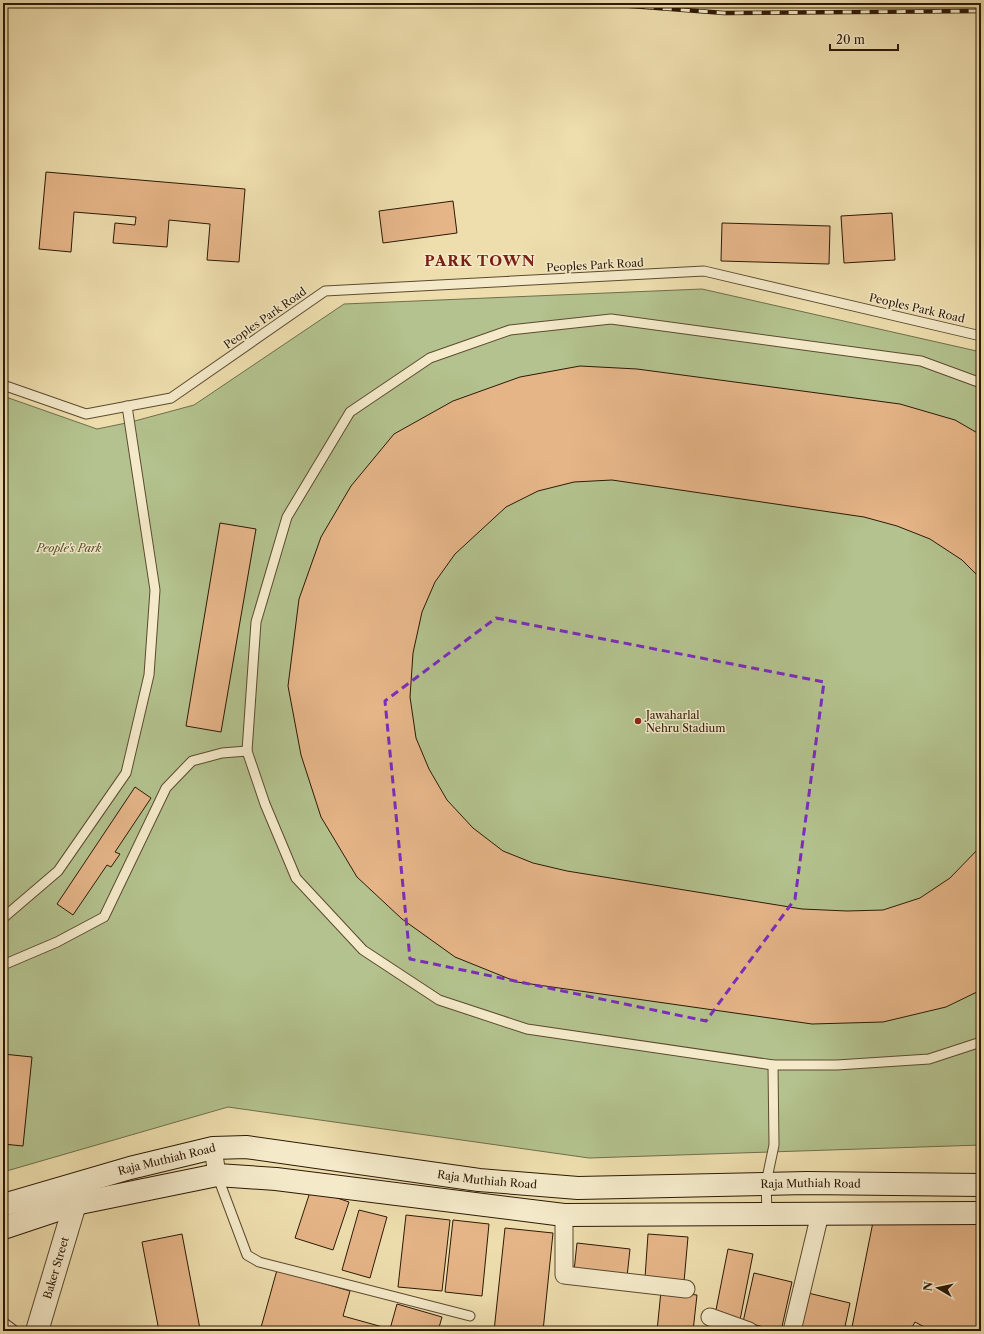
<svg xmlns="http://www.w3.org/2000/svg" width="984" height="1334" font-family="'Libre Caslon Text',serif">
	<rect width="100%" height="100%" fill="#eedeae"/>
	<filter id="stains"><feTurbulence type="fractalNoise" baseFrequency=".005" numOctaves="4"/><feColorMatrix values="0 0 0 0 .2 0 0 0 0 .09 0 0 0 0 .02 0 0 0 .5 -.17"/></filter>
	<radialGradient id="worn" r=".72"><stop offset=".6" stop-color="#630" stop-opacity="0"/><stop offset="1" stop-color="#630" stop-opacity=".3"/></radialGradient>
	<polygon fill="#b3c28e" stroke="#706e4a" points="702,289 981,352 981,1145 589,1158 228,1107 3,1172 3,396 97,429 131,422 194,405 344,304"/>
	<g fill="#e5b588" stroke="#2d1906">
		<polygon points="46,172 245,189 239,262 207,260 210,224 169,220 167,247 113,243 115,223 135,225 136,217 74,212 71,252 39,249"/>
		<polygon points="453,201 457,233 383,243 379,211"/>
		<polygon points="892,213 895,260 844,263 841,216"/>
		<polygon points="722,223 830,226 829,264 721,261"/>
		<polygon points="580,366 637,369 900,404 955,420 981,435 981,579 962,560 930,539 897,526 864,517 612,480 574,482 538,491 506,507 455,554 435,582 422,612 413,653 410,697 416,738 429,769 447,800 473,828 503,851 533,863 567,871 802,909 847,911 883,910 920,898 950,878 981,846 981,990 946,1007 883,1022 812,1024 517,982 455,957 402,919 357,877 321,817 301,755 288,686 299,599 321,537 351,486 394,434 453,401 520,377"/>
		<polygon points="220,523 256,529 221,732 186,726"/>
		<polygon points="135,787 151,798 115,852 120,854 111,867 107,865 73,915 57,904"/>
		<polygon points="3,1054 32,1057 23,1146 3,1144"/>
		<polygon points="311,1189 349,1202 333,1250 295,1238"/>
		<polygon points="359,1210 387,1217 370,1278 342,1270"/>
		<polygon points="406,1215 450,1220 442,1291 398,1287"/>
		<polygon points="874,1217 981,1223 981,1331 932,1331 915,1322 910,1331 873,1331 852,1327"/>
		<polygon points="453,1220 489,1224 482,1296 445,1292"/>
		<polygon points="505,1228 553,1233 543,1331 494,1331"/>
		<polygon points="182,1234 200,1329 187,1331 159,1331 142,1242"/>
		<polygon points="648,1234 688,1237 684,1282 645,1278"/>
		<polygon points="577,1243 630,1249 627,1277 574,1271"/>
		<polygon points="728,1249 753,1254 740,1320 715,1315"/>
		<polygon points="277,1270 350,1291 343,1316 390,1329 397,1304 442,1317 438,1331 260,1331"/>
		<polygon points="754,1273 792,1282 781,1331 743,1322"/>
		<polygon points="661,1291 697,1295 693,1331 657,1331"/>
		<polygon points="808,1293 850,1303 844,1331 799,1331"/>
	</g>
	<g fill="none" stroke-linecap="round" stroke-linejoin="round">
		<defs>
			<g id="service">
				<polyline points="981,383 921,361 611,319 510,330 430,358 350,412 287,517 256,622 247,751 265,804 296,878 363,950 439,1000 527,1029 773,1065 837,1065 929,1059 981,1042"/>
				<polyline points="3,385 86,414 171,398 325,291 704,271 981,336"/>
				<polyline points="3,918 58,871 126,773 149,675 155,590 127,406"/>
				<polyline points="3,965 57,942 104,917 166,788 192,761 222,753 247,751"/>
				<polyline points="217,1175 247,1255 259,1262 470,1316"/>
				<polyline points="767,1213 766,1183 774,1145 773,1065"/>
				<polyline points="3,1322 15,1331"/>
			</g>
			<g id="minor">
				<polyline points="213,1148 217,1175"/>
				<polyline points="564,1215 564,1275 686,1289"/>
				<polyline points="710,1317 749,1331"/>
				<polyline points="792,1331 820,1214"/>
			</g>
			<g id="tertiary">
				<path id="s1" d="M37 1331 75 1204"/>
			</g>
			<g id="secondary">
				<path id="s2" d="M3 1205 130 1168 213 1148 246 1147 479 1180 578 1188 807 1183 981 1185"/>
				<polyline points="3,1228 75,1204 217,1175 276,1179 564,1215 981,1213"/>
			</g>
		</defs>
		<use href="#service" stroke="#5d4a30" stroke-width="11"/>
		<use href="#minor" stroke="#5d4a30" stroke-width="19"/>
		<use href="#tertiary" stroke="#5d4a30" stroke-width="24"/>
		<use href="#secondary" stroke="#2d1906" stroke-width="24"/>
		<use href="#service" stroke="#f4eaca" stroke-width="9"/>
		<use href="#minor" stroke="#f4eaca" stroke-width="17"/>
		<use href="#tertiary" stroke="#f4eaca" stroke-width="22"/>
		<use href="#secondary" stroke="#f4eaca" stroke-width="22"/>
		<defs>
			<polyline id="rail" points="591,3 724,13 981,11"/>
		</defs>
		<use href="#rail" stroke="#2d1906" stroke-width="4.5"/>
		<use href="#rail" stroke="#f4eaca" stroke-width="3" stroke-dasharray="9" stroke-linecap="butt"/>
	</g>
	<path fill="none" stroke="#7b2cbf" stroke-width="3" stroke-dasharray="8 5" stroke-linejoin="round" d="M496 618 824 682 795 899 706 1021 410 959 385 701Z"/>
	<circle fill="#8f2418" stroke="#f4eaca" stroke-width="1.5" cx="638" cy="721" r="4"/>
	<g text-anchor="middle" dominant-baseline="central" stroke-width="3" stroke-linejoin="round" paint-order="stroke">
		<g font-size="11" fill="#2d1906" stroke="#f4eaca">
			<text transform="translate(595 265) rotate(-3)">Peoples Park Road</text>
			<text transform="translate(917 308) rotate(13)">Peoples Park Road</text>
			<text transform="translate(265 318) rotate(-35)">Peoples Park Road</text>
			<text stroke="none"><textPath href="#s2" startOffset="170">Raja Muthiah Road</textPath></text>
			<text stroke="none"><textPath href="#s2" startOffset="494">Raja Muthiah Road</textPath></text>
			<text stroke="none"><textPath href="#s2" startOffset="818">Raja Muthiah Road</textPath></text>
			<text stroke="none"><textPath href="#s1" startOffset="66">Baker Street</textPath></text>
		</g>
		<g font-size="11" font-style="italic" fill="#554c2f" stroke="#f4eaca">
			<text x="69" y="548">People's Park</text>
		</g>
		<g font-size="11" fill="#2d1906" stroke="#f4eaca" text-anchor="start">
			<text x="646" y="715">Jawaharlal<tspan x="646" dy="13">Nehru Stadium</tspan></text>
		</g>
		<g font-size="15" font-weight="bold" letter-spacing="1" fill="#7a1f14" stroke="#f4eaca">
			<text x="480" y="260">PARK TOWN</text>
		</g>
	</g>
	<rect width="984" height="1334" fill="none" stroke="#eedeae" stroke-width="16"/>
	<rect x="4" y="4" width="976" height="1326" fill="none" stroke="#2d1906" stroke-width="2"/>
	<rect x="8" y="8" width="968" height="1318" fill="none" stroke="#2d1906"/>
	<g transform="translate(938 1288) rotate(279)" stroke="#f4eaca" stroke-width="3" paint-order="stroke">
	<path d="M0-3L7 15L0 10L-7 15Z" fill="#2d1906"/>
	<text y="-6" font-size="11" font-weight="bold" text-anchor="middle" fill="#2d1906">N</text>
	</g>
	<path d="M830 44v6h68v-6" fill="none" stroke="#2d1906" stroke-width="2"/>
	<text x="836" y="44" font-size="12" fill="#2d1906" stroke="#f4eaca" stroke-width="3" paint-order="stroke">20 m</text>
	<rect width="100%" height="100%" filter="url(#stains)"/>
	<rect width="100%" height="100%" fill="url(#worn)"/>
</svg>
